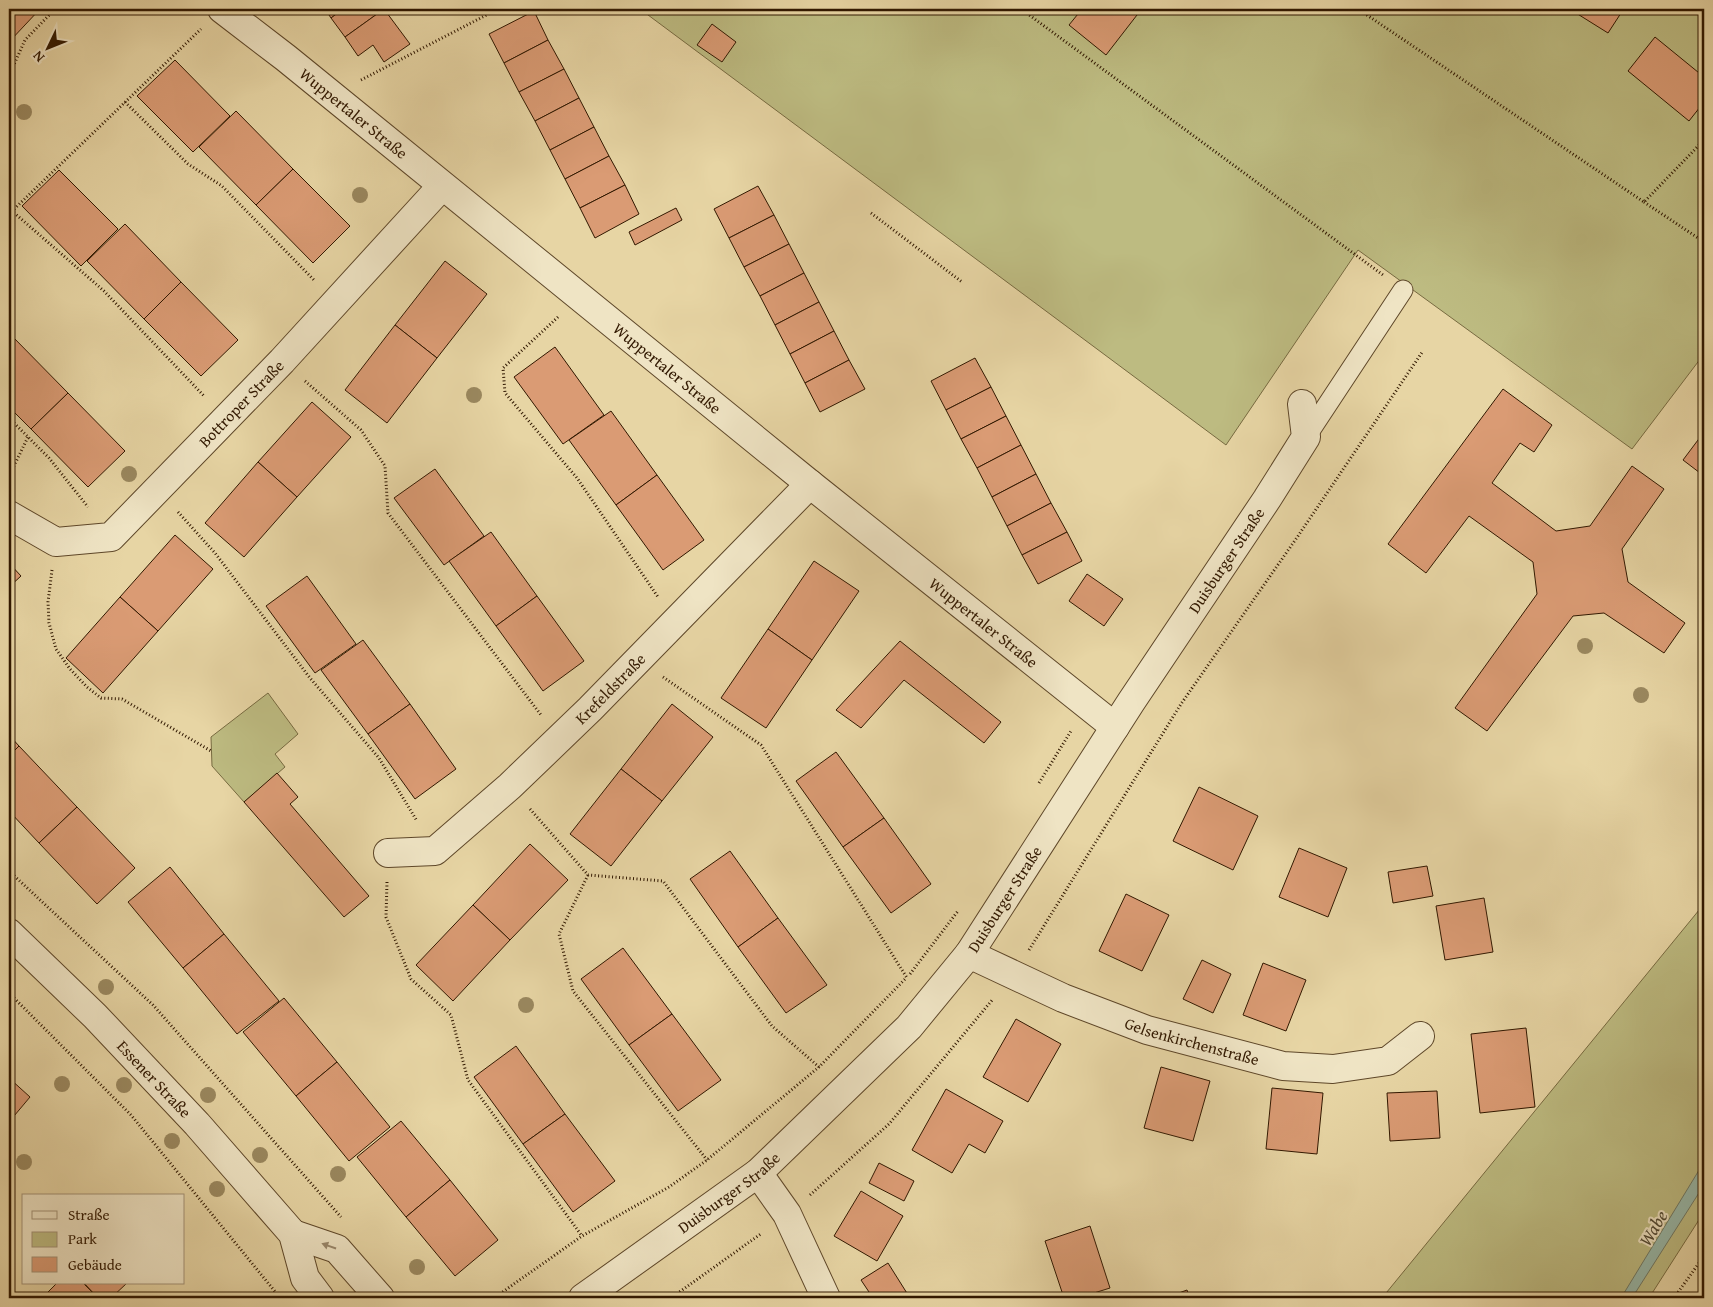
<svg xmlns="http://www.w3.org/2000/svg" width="1713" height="1307" font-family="'Gentium Book Plus',serif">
	<rect width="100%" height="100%" fill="#e7d5a4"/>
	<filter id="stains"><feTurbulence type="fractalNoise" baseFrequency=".004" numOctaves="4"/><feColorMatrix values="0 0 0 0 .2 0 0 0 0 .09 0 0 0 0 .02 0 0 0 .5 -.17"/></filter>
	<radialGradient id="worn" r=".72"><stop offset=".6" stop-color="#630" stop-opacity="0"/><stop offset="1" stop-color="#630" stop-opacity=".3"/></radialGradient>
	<g fill="#bdbb81" stroke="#776a40">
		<polygon points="640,9 1704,9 1704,354 1632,449 1358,250 1226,445"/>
		<polygon points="268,693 298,734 275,754 285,767 244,802 212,766 211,737"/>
		<polygon points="1704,904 1704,1212 1649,1298 1382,1298"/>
	</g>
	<polygon fill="#97b8a9" stroke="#6e7865" points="1704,1162 1704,1185 1632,1298 1621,1298"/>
	<g fill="#da9b74" stroke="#311800">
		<polygon points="9,9 40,9 9,42"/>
		<polygon points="325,9 343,9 331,18"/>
		<polygon points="343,9 384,9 345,37 331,18"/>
		<polygon points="384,9 410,44 384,62 373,45 358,56 345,37"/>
		<polygon points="1082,9 1129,9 1137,15 1106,55 1069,25"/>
		<polygon points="1578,9 1621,9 1623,10 1608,33 1576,13"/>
		<polygon points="534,11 548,40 504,63 489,34"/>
		<polygon points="712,24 736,42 722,62 697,45"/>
		<polygon points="1655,37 1704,77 1704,102 1689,121 1628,71"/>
		<polygon points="548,40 564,69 519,92 504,63"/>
		<polygon points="175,60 230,116 193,152 137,96"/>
		<polygon points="564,69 579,98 535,121 519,92"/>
		<polygon points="579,98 594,127 550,150 535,121"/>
		<polygon points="236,111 293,169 256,205 199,147"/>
		<polygon points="594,127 609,156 565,179 550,150"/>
		<polygon points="609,156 625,185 580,208 565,179"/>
		<polygon points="293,169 350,226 313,263 256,205"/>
		<polygon points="59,170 118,229 81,266 22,206"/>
		<polygon points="625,185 639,214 595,238 580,208"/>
		<polygon points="758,186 774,215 729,238 714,209"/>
		<polygon points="676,208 682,220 635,245 629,232"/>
		<polygon points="774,215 789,244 744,267 729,238"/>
		<polygon points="125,224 181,282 144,319 87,261"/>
		<polygon points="789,244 804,273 760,296 744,267"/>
		<polygon points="445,261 487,294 437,358 395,325"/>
		<polygon points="804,273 819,302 775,325 760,296"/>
		<polygon points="181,282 238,340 201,376 144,319"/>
		<polygon points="819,302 834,331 790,354 775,325"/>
		<polygon points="395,325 437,358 387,423 345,390"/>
		<polygon points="834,331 849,360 805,383 790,354"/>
		<polygon points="11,335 68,393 31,429 9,407 9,337"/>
		<polygon points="555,347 604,415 563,444 514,377"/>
		<polygon points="975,358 991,387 946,410 931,381"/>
		<polygon points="849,360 865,389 820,412 805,383"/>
		<polygon points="991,387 1006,416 961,439 946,410"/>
		<polygon points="1503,389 1552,425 1534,452 1520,443 1492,483 1556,531 1590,526 1632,466 1664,489 1622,549 1628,582 1685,623 1664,653 1604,613 1573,616 1487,731 1455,708 1537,594 1533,562 1469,516 1426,573 1388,544"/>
		<polygon points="68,393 125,451 88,487 31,429"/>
		<polygon points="312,402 351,437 297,497 258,462"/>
		<polygon points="611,411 657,475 616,505 569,440"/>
		<polygon points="1006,416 1021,445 977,468 961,439"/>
		<polygon points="1704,432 1704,476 1683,460"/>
		<polygon points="1021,445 1036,474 992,497 977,468"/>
		<polygon points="258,462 297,497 244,557 205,523"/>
		<polygon points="435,469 484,536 444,565 394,498"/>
		<polygon points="1036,474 1051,503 1007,526 992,497"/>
		<polygon points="657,475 704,540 663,570 616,505"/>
		<polygon points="1051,503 1067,532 1022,555 1007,526"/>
		<polygon points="491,532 537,596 496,626 449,561"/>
		<polygon points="1067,532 1082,561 1038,584 1022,555"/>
		<polygon points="175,535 213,569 158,631 120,597"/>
		<polygon points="814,561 859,591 812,660 768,629"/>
		<polygon points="9,563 21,576 9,587"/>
		<polygon points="1087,574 1123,599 1104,626 1069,601"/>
		<polygon points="307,576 356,644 315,673 266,606"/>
		<polygon points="537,596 584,661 543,691 496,626"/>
		<polygon points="120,597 158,631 103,693 66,658"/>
		<polygon points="768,629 812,660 766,728 721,698"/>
		<polygon points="363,640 410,704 368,734 321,670"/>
		<polygon points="900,641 1001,722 984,743 904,680 861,728 836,710"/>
		<polygon points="410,704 456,769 415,799 368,734"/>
		<polygon points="672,704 713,737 662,801 621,769"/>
		<polygon points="9,735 19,746 9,756"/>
		<polygon points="19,746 77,807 39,843 9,811 9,756"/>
		<polygon points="836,752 884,818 843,847 796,781"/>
		<polygon points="621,769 662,801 611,866 570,834"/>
		<polygon points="277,773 298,797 290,804 369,896 344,917 244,802"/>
		<polygon points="1199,787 1258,816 1233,870 1173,841"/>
		<polygon points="77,807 135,868 97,904 39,843"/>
		<polygon points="884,818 931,884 891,913 843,847"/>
		<polygon points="530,844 568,880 510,940 473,905"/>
		<polygon points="1299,848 1347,868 1328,917 1279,897"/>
		<polygon points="730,851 778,918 738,947 690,879"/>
		<polygon points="1427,866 1433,896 1393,903 1388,872"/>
		<polygon points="170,867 224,934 183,968 128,902"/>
		<polygon points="1126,894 1169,915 1142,971 1099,951"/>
		<polygon points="1484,898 1493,952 1445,960 1436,906"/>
		<polygon points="473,905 510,940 453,1001 416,965"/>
		<polygon points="778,918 827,985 786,1013 738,947"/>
		<polygon points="224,934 279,1001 237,1034 183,968"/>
		<polygon points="623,948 672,1014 629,1045 581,979"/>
		<polygon points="1202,960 1231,974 1213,1013 1183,999"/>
		<polygon points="1263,963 1306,980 1286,1031 1243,1015"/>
		<polygon points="284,998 337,1062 296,1096 243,1032"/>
		<polygon points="672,1014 721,1080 678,1111 629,1045"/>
		<polygon points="1016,1019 1061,1044 1028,1102 983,1077"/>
		<polygon points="1526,1028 1535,1107 1480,1113 1471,1034"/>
		<polygon points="516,1046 565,1114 523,1144 474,1077"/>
		<polygon points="337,1062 390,1127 349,1161 296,1096"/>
		<polygon points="1161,1067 1210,1081 1193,1141 1144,1128"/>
		<polygon points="9,1078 30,1097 9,1122"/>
		<polygon points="1272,1088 1323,1093 1317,1154 1266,1149"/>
		<polygon points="946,1089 1003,1121 985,1153 969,1144 952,1173 912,1150"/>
		<polygon points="1437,1091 1440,1138 1390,1141 1387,1093"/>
		<polygon points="565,1114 615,1181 573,1212 523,1144"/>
		<polygon points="401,1121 450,1180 406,1217 357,1157"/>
		<polygon points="879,1163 914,1181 904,1201 869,1183"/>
		<polygon points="450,1180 498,1240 455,1276 406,1217"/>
		<polygon points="861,1191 903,1216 877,1261 834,1236"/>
		<polygon points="1090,1226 1110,1288 1078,1298 1064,1298 1045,1241"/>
		<polygon points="888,1263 910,1298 873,1298 861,1280"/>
		<polygon points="57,1283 83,1283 98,1298 42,1298"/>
		<polygon points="84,1283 127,1283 111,1298 98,1298"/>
		<polygon points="1187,1290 1190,1298 1165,1298"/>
	</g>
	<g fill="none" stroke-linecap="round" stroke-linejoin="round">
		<defs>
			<polyline id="lane" points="1306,437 1403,290"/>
			<g id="street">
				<path id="s1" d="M222 9 286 58 810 484 1115 727"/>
				<path id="s2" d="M9 515 56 542 111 537 282 361 442 186"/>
				<path id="s3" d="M388 853 435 851 510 786 590 709 810 484"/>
				<path id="s4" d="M9 933 95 1016 197 1124 293 1234 305 1278 320 1298"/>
				<path id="s5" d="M969 954 1063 998 1147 1030 1283 1066 1333 1069 1388 1061 1420 1036"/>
				<polyline points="758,1173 787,1214 826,1298"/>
				<polyline points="293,1234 337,1249 380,1298"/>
				<path id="s6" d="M583 1298 758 1173 909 1027 969 954 1131 702 1267 499 1306 437 1302 404"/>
			</g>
		</defs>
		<use href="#lane" stroke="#5e4729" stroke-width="21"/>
		<use href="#street" stroke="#5e4729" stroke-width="30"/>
		<g stroke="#311800" stroke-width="3" stroke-dasharray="1 2.5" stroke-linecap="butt">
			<polyline points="1021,9 1383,275"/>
			<polyline points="1358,9 1644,202 1704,140"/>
			<polyline points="361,80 498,9"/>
			<polyline points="125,102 188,164 222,186 315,281"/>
			<polyline points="9,105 12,69 25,40 54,10"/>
			<polyline points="9,161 12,211 104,291 205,397"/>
			<polyline points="1644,202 1704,242"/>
			<polyline points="871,213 962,282"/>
			<polyline points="9,214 201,29"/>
			<polyline points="558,317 503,368 505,393 577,478 658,597"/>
			<polyline points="305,381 361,430 385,466 388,513 541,715"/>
			<polyline points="9,418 49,458 88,507"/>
			<polyline points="9,476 28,437"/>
			<polyline points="178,512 215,553 310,678 379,758 417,821"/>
			<polyline points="52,570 48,602 49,623 56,649 70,669 87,687 101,698 122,699 211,751"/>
			<polyline points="663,677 761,745 907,978"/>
			<polyline points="1039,783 1071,731"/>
			<polyline points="530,809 588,875 663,881 772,1026 819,1067"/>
			<polyline points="9,871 153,1005 341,1217"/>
			<polyline points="588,875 559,934 573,991 707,1160"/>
			<polyline points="387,882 386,917 411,979 451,1015 468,1080 582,1236"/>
			<polyline points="1029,950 1181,704 1298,536 1423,351"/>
			<polyline points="910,974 958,911"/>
			<polyline points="9,993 131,1115 277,1294"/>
			<polyline points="810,1195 889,1124 993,999"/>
			<polyline points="494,1298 582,1236 669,1187 707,1160 819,1067 906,978"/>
			<polyline points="671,1298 762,1233"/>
			<polyline points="1674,1298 1704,1256"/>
		</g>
		<use href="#lane" stroke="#efe4c4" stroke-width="19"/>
		<use href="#street" stroke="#efe4c4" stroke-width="28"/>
	</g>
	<g fill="#9a885f">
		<circle cx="24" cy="112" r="8"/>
		<circle cx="360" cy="195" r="8"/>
		<circle cx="474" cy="395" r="8"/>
		<circle cx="129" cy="474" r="8"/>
		<circle cx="1585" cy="646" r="8"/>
		<circle cx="1641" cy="695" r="8"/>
		<circle cx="106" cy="987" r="8"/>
		<circle cx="526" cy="1005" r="8"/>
		<circle cx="62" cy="1084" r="8"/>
		<circle cx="124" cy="1085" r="8"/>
		<circle cx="208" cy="1095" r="8"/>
		<circle cx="172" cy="1141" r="8"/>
		<circle cx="260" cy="1155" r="8"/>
		<circle cx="24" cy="1162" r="8"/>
		<circle cx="338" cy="1174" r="8"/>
		<circle cx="217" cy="1189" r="8"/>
		<circle cx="417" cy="1267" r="8"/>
	</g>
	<defs><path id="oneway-solid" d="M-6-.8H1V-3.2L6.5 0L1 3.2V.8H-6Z" transform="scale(1.25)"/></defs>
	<use fill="#9a886c" href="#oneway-solid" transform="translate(329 1246) rotate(-161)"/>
	<g text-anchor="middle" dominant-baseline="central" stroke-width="4" stroke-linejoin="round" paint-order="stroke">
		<g font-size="16" fill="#311800" stroke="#efe4c4">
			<text stroke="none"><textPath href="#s1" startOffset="168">Wuppertaler Straße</textPath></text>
			<text stroke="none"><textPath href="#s1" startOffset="572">Wuppertaler Straße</textPath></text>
			<text stroke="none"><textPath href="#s2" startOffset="296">Bottroper Straße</textPath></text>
			<text stroke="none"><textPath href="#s6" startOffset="990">Duisburger Straße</textPath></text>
			<text stroke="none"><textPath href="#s1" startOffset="978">Wuppertaler Straße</textPath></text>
			<text stroke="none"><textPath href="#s3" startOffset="286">Krefeldstraße</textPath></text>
			<text stroke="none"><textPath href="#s6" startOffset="585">Duisburger Straße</textPath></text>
			<text stroke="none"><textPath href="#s5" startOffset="240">Gelsenkirchenstraße</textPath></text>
			<text stroke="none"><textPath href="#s4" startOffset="206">Essener Straße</textPath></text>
			<text stroke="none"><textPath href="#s6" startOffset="180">Duisburger Straße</textPath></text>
		</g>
		<g font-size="18" font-style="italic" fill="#504833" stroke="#efe4c4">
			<text transform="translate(1653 1228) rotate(-59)">Wabe</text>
		</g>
	</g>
	<rect width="1713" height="1307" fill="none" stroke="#e7d5a4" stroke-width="30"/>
	<rect x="10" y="10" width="1693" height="1287" fill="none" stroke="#311800" stroke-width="2.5"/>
	<rect x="15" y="15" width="1683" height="1277" fill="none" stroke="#311800"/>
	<rect x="22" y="1194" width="162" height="90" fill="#efe4c4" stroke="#a39276"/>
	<rect x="32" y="1211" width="25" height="8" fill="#efe4c4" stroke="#a39276"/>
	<text x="68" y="1220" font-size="15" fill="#311800">Straße</text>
	<rect x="32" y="1232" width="25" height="15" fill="#bdbb81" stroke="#a39276"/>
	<text x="68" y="1244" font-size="15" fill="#311800">Park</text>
	<rect x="32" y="1257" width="25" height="15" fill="#da9b74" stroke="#a39276"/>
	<text x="68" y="1270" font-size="15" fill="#311800">Gebäude</text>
	<g transform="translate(48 48) rotate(227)" stroke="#efe4c4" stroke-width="4" paint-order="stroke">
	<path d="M0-4L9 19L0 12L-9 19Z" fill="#311800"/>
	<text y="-8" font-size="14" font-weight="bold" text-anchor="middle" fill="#311800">N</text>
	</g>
	<rect width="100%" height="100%" filter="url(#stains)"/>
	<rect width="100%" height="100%" fill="url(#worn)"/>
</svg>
